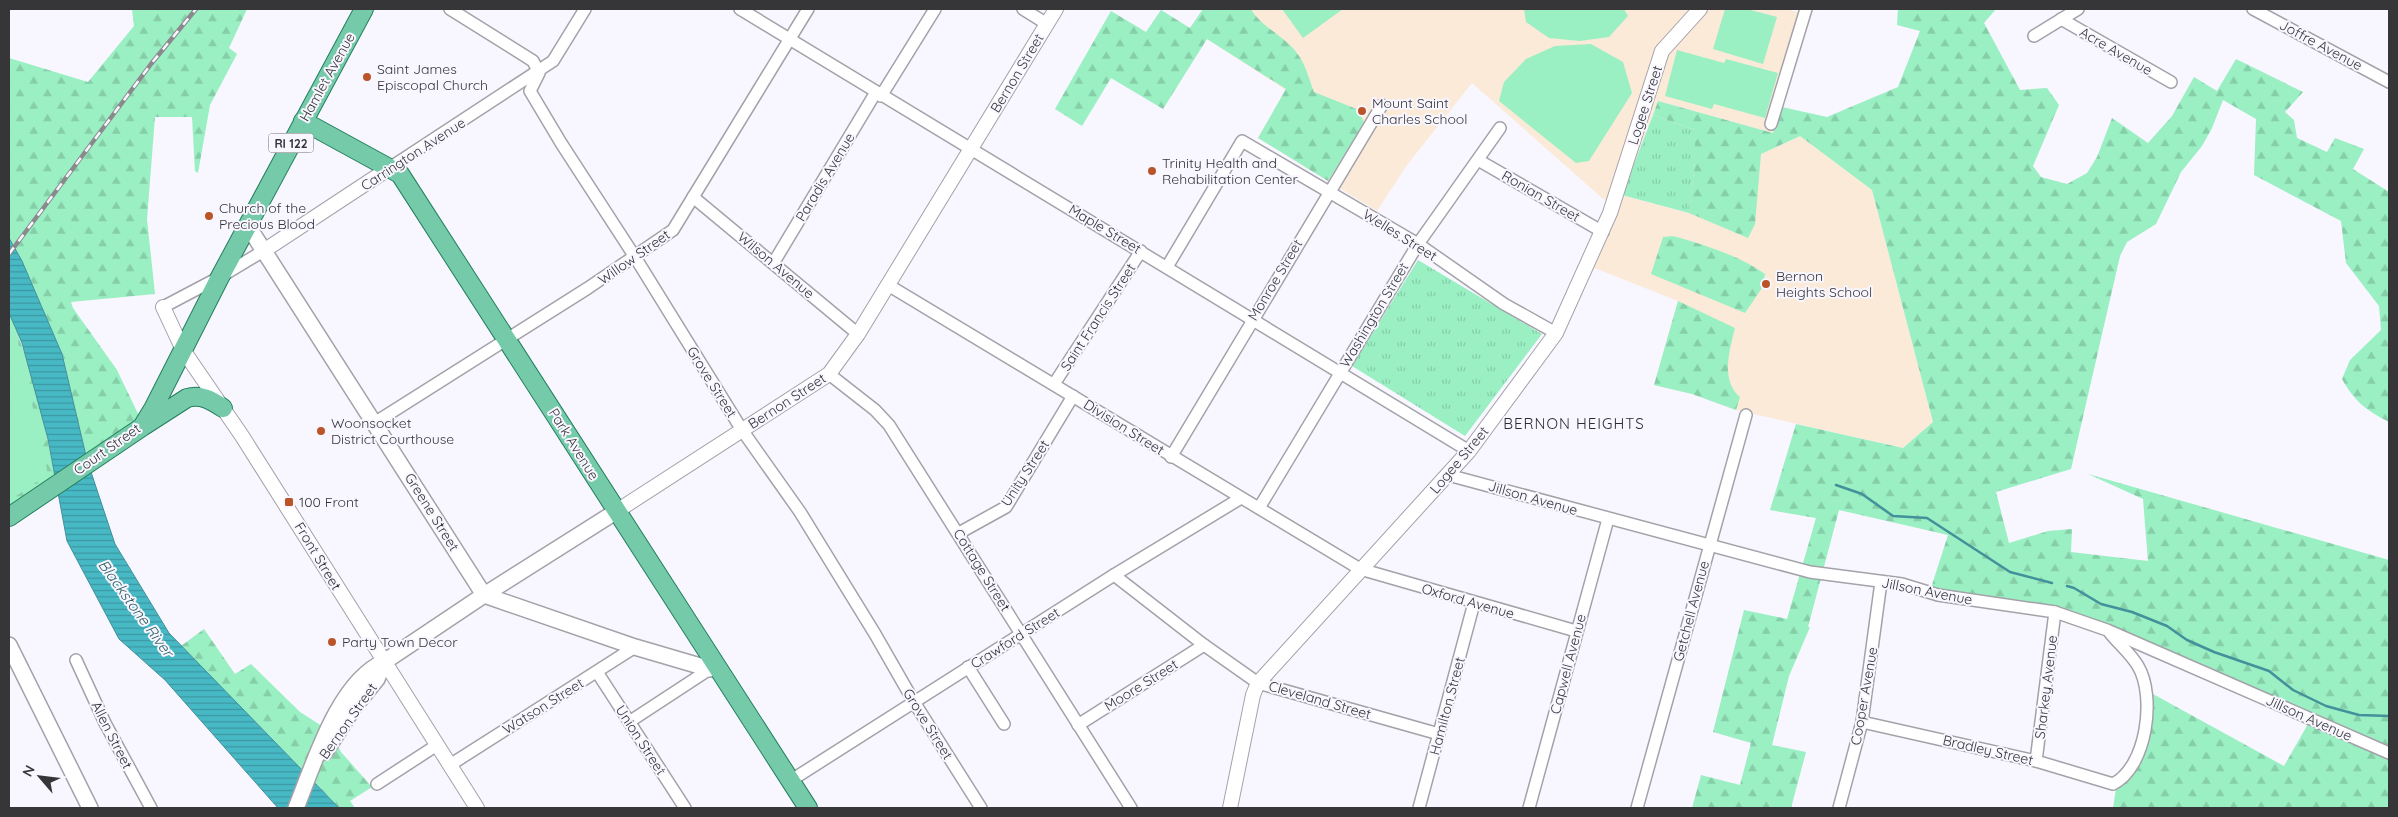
<svg xmlns="http://www.w3.org/2000/svg" width="2398" height="817" font-family="Quicksand,sans-serif">
	<defs>
		<pattern id="grass-tufts" width="24" height="20" patternUnits="userSpaceOnUse" patternTransform="scale(1.25)"><rect width="24" height="20" fill="#9aefc3"/><path d="M3 7l-1-3M5 7V3M7 7l1-3M15 17l-1-3M17 17v-4M19 17l1-3" fill="none" stroke="#85cea8"/></pattern>
		<pattern id="forest-firs" width="22" height="20" patternUnits="userSpaceOnUse" patternTransform="scale(1.25)"><rect width="22" height="20" fill="#9aefc3"/><path d="M5 1l3.5 6h-7zM16 11l3.5 6h-7z" fill="#85cea8"/></pattern>
		<pattern id="water-rules" width="6" height="5" patternUnits="userSpaceOnUse" patternTransform="scale(1.25)"><rect width="6" height="5" fill="#47b9c5"/><path d="M0 2.5h6" fill="none" stroke="#3c97a1"/></pattern>
	</defs>
	<rect width="100%" height="100%" fill="#f8f6fe"/>
	<polygon fill="#fcead9" points="1203,9 1786,9 1806,14 1773,133 1658,101 1622,195 1688,213 1695,163 1761,154 1800,136 1872,190 1933,422 1903,448 1736,410 1692,394 1654,385 1678,301 1592,267 1618,205 1602,198 1472,83 1407,165 1377,211 1258,138 1286,90 1190,28"/>
	<g fill="url(#grass-tufts)">
		<polygon points="1653,115 1695,130 1695,163 1689,213 1622,195"/>
		<polygon points="1418,260 1542,334 1465,436 1352,366"/>
	</g>
	<g fill="url(#forest-firs)">
		<polygon points="132,9 247,9 229,48 237,54 210,105 198,173 195,171 192,117 155,117 147,219 155,294 71,302 73,308 117,370 141,420 87,460 62,354 22,261 9,238 9,58 88,82 134,26"/>
		<path d="M1203 9H1251C1261 27 1283 35 1296 52 1305 62 1309 79 1314 92L1359 110 1364 123 1328 181 1258 138 1286 89 1207 39 1163 109 1111 78 1082 126 1055 109 1111 11 1146 32 1161 10 1190 28Z"/>
		<path d="M1898 9H1996L1984 23 2020 90 2047 88 2059 105 2033 166 2041 177 2067 184 2087 173 2097 157 2112 118 2148 143 2172 116 2194 77 2217 91 2236 59 2303 92 2285 112 2294 120 2297 138 2327 152 2335 138 2364 149 2353 169 2389 192V422C2366 410 2355 402 2342 379L2350 360 2381 330 2379 306 2346 263 2341 221 2254 175 2256 119 2223 100 2212 128 2202 146 2181 172 2156 224 2127 242 2120 256 2071 469 1996 492 2009 543 2048 531 2072 529 2071 552 2148 561 2143 499 2088 474 2389 560V808H2113L2117 782 2139 750 2146 709 2142 688 2284 766 2312 717 2085 619 1930 591 1948 535 1839 510 1808 627H1810L1789 676 1772 745 1806 752 1791 808H1692L1701 775 1740 785 1751 743 1713 732 1744 610 1787 619 1816 518 1770 510 1796 424 1903 448 1933 422 1872 190 1800 136 1761 154 1755 224 1748 238 1689 213 1695 163V130L1653 115 1658 101 1773 133 1782 107 1827 117 1898 87 1920 31 1897 25Z"/>
		<path d="M1673 236C1705 245 1738 255 1765 274L1762 288 1745 313 1651 274 1663 237Z"/>
		<path d="M1678 301 1735 328C1730 349 1720 380 1740 397L1736 410 1692 394 1654 385Z"/>
		<path d="M9 313C32 366 45 424 56 481L9 512Z"/>
		<polygon points="204,629 235,674 251,664 300,712 331,732 341,752 372,787 350,801 355,808 339,808 181,646"/>
	</g>
	<g fill="#9aefc3">
		<polygon points="1282,9 1343,9 1303,38"/>
		<polygon points="1524,9 1624,9 1628,16 1609,37 1580,41 1549,38 1526,22"/>
		<polygon points="1725,9 1747,9 1777,17 1763,64 1713,49"/>
		<polygon points="1591,44 1623,62 1632,93 1589,161 1576,163 1499,101 1504,82 1526,59 1555,46"/>
		<polygon points="1677,50 1724,63 1726,59 1778,73 1765,118 1714,104 1712,109 1665,96"/>
		<polygon points="9,322 18,342 48,474 9,501 9,426 14,391 9,354"/>
	</g>
	<polygon fill="url(#water-rules)" stroke="#42919b" points="9,238 22,261 62,354 87,460 115,544 169,633 339,808 278,808 165,680 119,639 67,541 48,439 22,343 9,313"/>
	<g fill="none" stroke-linecap="round" stroke-linejoin="round">
		<g stroke="#42919b" stroke-width="2.5">
			<polyline points="1836,485 1862,494 1893,516 1927,518 2010,572 2052,583"/>
			<polyline points="2067,586 2074,588 2101,604 2132,612 2167,626 2187,640 2214,652 2269,671 2293,690 2326,706 2359,715 2389,716"/>
		</g>
		<defs>
			<g id="minor">
				<polyline points="450,9 533,61 539,73 530,91 561,143 635,257 742,430 800,512 875,634 914,702 981,808"/>
				<polyline points="740,9 1469,451"/>
				<polyline points="1023,9 1047,24"/>
				<polyline points="2253,9 2389,82"/>
				<polyline points="2061,19 2171,82"/>
				<polyline points="2034,36 2078,9"/>
				<polyline points="881,96 935,9"/>
				<polyline points="1771,124 1806,9"/>
				<polyline points="1478,160 1603,232"/>
				<polyline points="388,169 553,61 585,9"/>
				<polyline points="693,197 858,334"/>
				<polyline points="774,262 876,92"/>
				<polyline points="1167,267 1242,141 1418,244 1504,304 1556,333"/>
				<polyline points="888,285 1360,569 1576,631"/>
				<polyline points="163,307 220,277 265,250"/>
				<polyline points="829,374 875,410 889,425 1131,808"/>
				<polyline points="1054,384 1141,251"/>
				<polyline points="376,422 588,288 673,230 808,9"/>
				<polyline points="1171,457 1382,105"/>
				<polyline points="1448,475 1810,572 1902,584 1938,595 2055,612 2107,630 2389,753"/>
				<polyline points="1259,508 1418,244 1500,128"/>
				<polyline points="959,533 1006,507 1073,396"/>
				<polyline points="1114,575 1204,645 1258,683 1439,734"/>
				<polyline points="76,660 105,723 151,808"/>
				<polyline points="968,667 1004,724"/>
				<polyline points="597,672 685,808"/>
				<polyline points="629,722 713,667"/>
				<path d="M1862 722 2036 761 2113 784C2147 767 2156 696 2138 666 2131 654 2119 644 2110 633"/>
				<polyline points="1078,725 1204,645"/>
				<polyline points="2036,761 2055,612"/>
				<polyline points="450,765 635,647"/>
				<polyline points="790,781 1114,575 1241,498"/>
				<polyline points="377,784 437,745"/>
				<polyline points="1419,808 1474,603"/>
				<polyline points="1529,808 1608,519"/>
				<polyline points="1637,808 1746,415"/>
				<polyline points="1839,808 1862,722 1881,582"/>
			</g>
			<g id="tertiary">
				<polyline points="265,250 388,169"/>
				<polyline points="163,307 183,350 242,436 477,808"/>
				<polyline points="617,511 829,374 858,334 1056,9"/>
				<polyline points="1230,808 1253,695 1258,683 1469,451 1556,333 1610,213 1662,51 1700,9"/>
			</g>
			<g id="secondary">
				<polyline points="248,226 484,595 635,647 710,669"/>
				<polyline points="9,645 90,808"/>
				<polyline points="325,752 354,707 377,679 384,662"/>
				<path d="M296 808C314 764 338 682 384 662L484 595 617 511"/>
			</g>
			<g id="primary">
				<polyline points="303,121 400,174 808,808"/>
				<path d="M145 425 187 398C201 394 211 400 223 408"/>
				<polyline points="9,517 142,427 153,409 220,277 364,9"/>
			</g>
		</defs>
		<use href="#minor" stroke="#a4a2a9" stroke-width="14"/>
		<use href="#tertiary" stroke="#a4a2a9" stroke-width="16"/>
		<use href="#secondary" stroke="#a4a2a9" stroke-width="18"/>
		<use href="#primary" stroke="#237f5c" stroke-width="20"/>
		<use href="#minor" stroke="#fff" stroke-width="11"/>
		<use href="#tertiary" stroke="#fff" stroke-width="14"/>
		<use href="#secondary" stroke="#fff" stroke-width="15"/>
		<use href="#primary" stroke="#75caa9" stroke-width="18"/>
		<defs>
			<polyline id="rail" points="9,254 151,64 196,9"/>
		</defs>
		<use href="#rail" stroke="#8b898e" stroke-width="4.5"/>
		<use href="#rail" stroke="#f8f6fe" stroke-width="2.5" stroke-dasharray="8" stroke-linecap="butt"/>
	</g>
	<g fill="#ba5429" stroke="#f8f6fe" stroke-width="2">
		<circle cx="367" cy="77" r="5"/>
		<circle cx="1362" cy="111" r="5"/>
		<circle cx="1152" cy="171" r="5"/>
		<circle cx="209" cy="216" r="5"/>
		<circle cx="1766" cy="284" r="5"/>
		<circle cx="321" cy="431" r="5"/>
		<rect x="284" y="497" width="10" height="10" rx="2.5"/>
		<circle cx="332" cy="642" r="5"/>
	</g>
	<g text-anchor="middle" dominant-baseline="central" stroke-width="4" stroke-linejoin="round" paint-order="stroke">
		<rect fill="#f8f6fe" stroke="#706f73" stroke-width="1" x="268.5" y="133.5" width="45" height="19" rx="4"/>
		<g font-size="12" font-weight="bold" fill="#363538">
			<text x="291" y="143">RI 122</text>
		</g>
		<g font-size="14" fill="#363538" stroke="#f8f6fe">
			<text transform="translate(2321 45) rotate(28)">Joffre Avenue</text>
			<text transform="translate(2116 51) rotate(30)">Acre Avenue</text>
			<text transform="translate(1017 73) rotate(-59)">Bernon Street</text>
			<text transform="translate(327 77) rotate(-61)">Hamlet Avenue</text>
			<text transform="translate(1645 105) rotate(-72)">Logee Street</text>
			<text transform="translate(413 154) rotate(-33)">Carrington Avenue</text>
			<text transform="translate(825 177) rotate(-59)">Paradis Avenue</text>
			<text transform="translate(1541 196) rotate(30)">Ronian Street</text>
			<text transform="translate(1105 229) rotate(31)">Maple Street</text>
			<text transform="translate(1400 235) rotate(32)">Welles Street</text>
			<text transform="translate(634 257) rotate(-35)">Willow Street</text>
			<text transform="translate(776 265) rotate(40)">Wilson Avenue</text>
			<text transform="translate(1275 280) rotate(-59)">Monroe Street</text>
			<text transform="translate(1374 315) rotate(-59)">Washington Street</text>
			<text transform="translate(1098 317) rotate(-57)">Saint Francis Street</text>
			<text transform="translate(712 382) rotate(58)">Grove Street</text>
			<text transform="translate(787 401) rotate(-33)">Bernon Street</text>
			<text transform="translate(1124 427) rotate(32)">Division Street</text>
			<text transform="translate(574 444) rotate(58)">Park Avenue</text>
			<text transform="translate(107 449) rotate(-35)">Court Street</text>
			<text transform="translate(1459 460) rotate(-50)">Logee Street</text>
			<text transform="translate(1025 473) rotate(-57)">Unity Street</text>
			<text transform="translate(1533 498) rotate(16)">Jillson Avenue</text>
			<text transform="translate(432 512) rotate(58)">Greene Street</text>
			<text transform="translate(318 556) rotate(59)">Front Street</text>
			<text transform="translate(982 570) rotate(58)">Cottage Street</text>
			<text transform="translate(1927 591) rotate(11)">Jillson Avenue</text>
			<text transform="translate(1468 601) rotate(16)">Oxford Avenue</text>
			<text transform="translate(1691 611) rotate(-75)">Getchell Avenue</text>
			<text transform="translate(1015 638) rotate(-32)">Crawford Street</text>
			<text transform="translate(1568 664) rotate(-75)">Capwell Avenue</text>
			<text transform="translate(1141 685) rotate(-32)">Moore Street</text>
			<text transform="translate(2046 687) rotate(-83)">Sharkey Avenue</text>
			<text transform="translate(1864 696) rotate(-80)">Cooper Avenue</text>
			<text transform="translate(1320 700) rotate(16)">Cleveland Street</text>
			<text transform="translate(543 706) rotate(-32)">Watson Street</text>
			<text transform="translate(1447 706) rotate(-75)">Hamilton Street</text>
			<text transform="translate(2309 718) rotate(24)">Jillson Avenue</text>
			<text transform="translate(348 721) rotate(-55)">Bernon Street</text>
			<text transform="translate(928 724) rotate(58)">Grove Street</text>
			<text transform="translate(112 735) rotate(63)">Allen Street</text>
			<text transform="translate(641 740) rotate(57)">Union Street</text>
			<text transform="translate(1988 750) rotate(13)">Bradley Street</text>
		</g>
		<g font-size="14" fill="#363538" stroke="#f8f6fe" text-anchor="start">
			<text x="377" y="69">Saint James<tspan x="377" dy="16">Episcopal Church</tspan></text>
			<text x="1372" y="103">Mount Saint<tspan x="1372" dy="16">Charles School</tspan></text>
			<text x="1162" y="163">Trinity Health and<tspan x="1162" dy="16">Rehabilitation Center</tspan></text>
			<text x="219" y="208">Church of the<tspan x="219" dy="16">Precious Blood</tspan></text>
			<text x="1776" y="276">Bernon<tspan x="1776" dy="16">Heights School</tspan></text>
			<text x="331" y="423">Woonsocket<tspan x="331" dy="16">District Courthouse</tspan></text>
			<text x="299" y="502">100 Front</text>
			<text x="342" y="642">Party Town Decor</text>
		</g>
		<g font-size="15" letter-spacing="1" fill="#2e2c32" stroke="#f8f6fe">
			<text x="1574" y="423">BERNON HEIGHTS</text>
		</g>
		<g font-size="15" font-style="italic" fill="#2f6065" stroke="#f8f6fe">
			<text transform="translate(136 608) rotate(54)">Blackstone River</text>
		</g>
	</g>
	<rect width="2398" height="817" fill="none" stroke="#363538" stroke-width="20"/>
	<g transform="translate(40 777) rotate(298)" stroke="#f8f6fe" stroke-width="4" paint-order="stroke">
	<path d="M0-4L9 19L0 12L-9 19Z" fill="#363538"/>
	<text y="-8" font-size="14" font-weight="bold" text-anchor="middle" fill="#363538">N</text>
	</g>
</svg>
